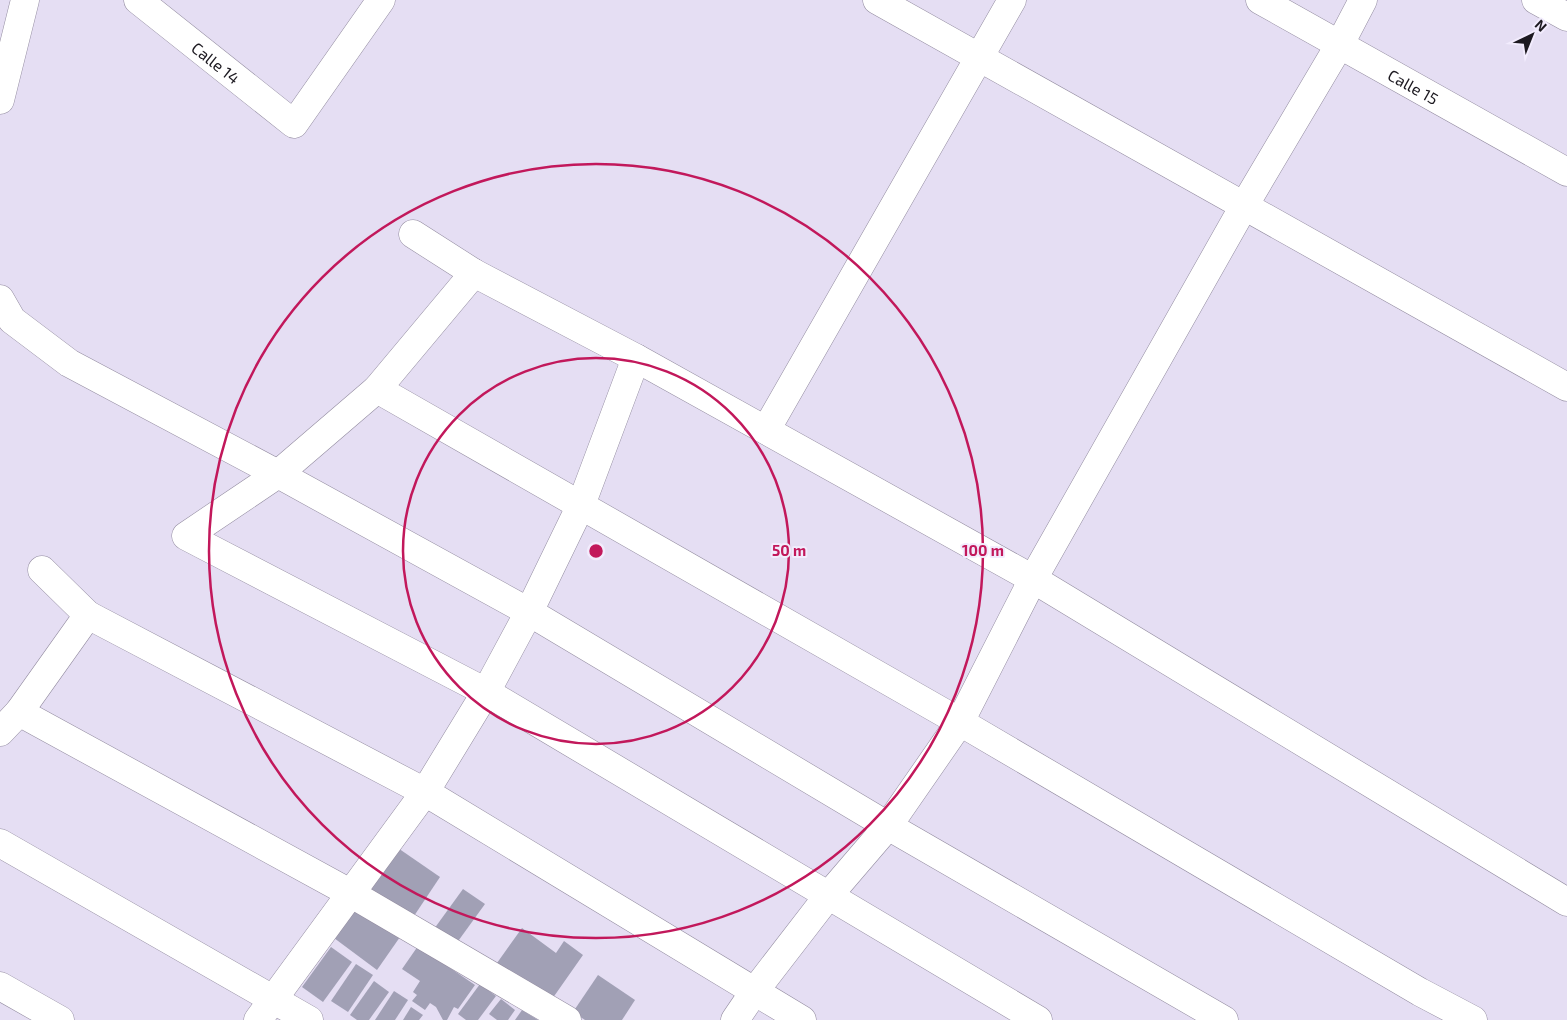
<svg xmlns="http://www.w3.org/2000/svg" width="1567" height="1020" font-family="'Exo 2',sans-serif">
	<rect width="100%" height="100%" fill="#e5def3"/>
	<g fill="#a1a0b5">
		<polygon points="395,846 440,877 410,922 364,891"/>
		<polygon points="463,889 485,904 456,944 434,929"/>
		<polygon points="358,906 400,937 377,970 334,938"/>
		<polygon points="522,928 556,953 564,941 583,955 550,1002 497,963"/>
		<polygon points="418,946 475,985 458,1009 454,1007 447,1020 443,1020 436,1007 430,1003 425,1010 412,1001 417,995 413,992 420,981 402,969"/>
		<polygon points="331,947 352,962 323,1002 302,987"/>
		<polygon points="356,964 373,975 348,1012 331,1001"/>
		<polygon points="598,975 635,1000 622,1020 585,1020 573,1012"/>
		<polygon points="374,981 389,992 369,1020 357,1020 350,1015"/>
		<polygon points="480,984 496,996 478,1020 466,1020 458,1014"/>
		<polygon points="394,991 408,1000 395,1020 375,1020"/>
		<polygon points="501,999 515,1010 508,1020 497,1020 489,1014"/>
		<polygon points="411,1007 423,1015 419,1020 403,1020"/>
		<polygon points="522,1010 538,1020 515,1020"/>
	</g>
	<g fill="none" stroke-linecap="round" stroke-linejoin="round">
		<defs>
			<g id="street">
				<path id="s1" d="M138 0 294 124 381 0"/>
				<polyline points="877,0 1567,387"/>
				<path id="s2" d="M1260 0 1567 172"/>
				<polyline points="1536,0 1567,17"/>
				<polyline points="0,100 25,0"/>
				<polyline points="413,234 474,273 636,358 1033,579 1567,902"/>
				<polyline points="474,273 377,389 278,474 186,536 486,692 1038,1020"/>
				<polyline points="0,299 12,320 69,363 278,474 529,612 888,826 1224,1020"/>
				<polyline points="377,389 960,722 1420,992 1473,1020"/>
				<polyline points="766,430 1012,0"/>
				<polyline points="88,615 425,792 802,1020"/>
				<polyline points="19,712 350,893 567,1020"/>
				<polyline points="0,732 19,712 88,615 42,570"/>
				<polyline points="0,843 309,1020"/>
				<polyline points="0,986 60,1020"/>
				<polyline points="258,1020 425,792 486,692 529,612 581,505 636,358"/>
				<polyline points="735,1020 754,992 828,896 888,826 960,722 1033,579 1244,206 1340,44 1363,0"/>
			</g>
		</defs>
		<use href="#street" stroke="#938ca0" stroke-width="29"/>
		<use href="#street" stroke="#fff" stroke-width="28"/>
	</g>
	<g fill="none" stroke="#c2185b" stroke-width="2.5">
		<circle cx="596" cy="551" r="193"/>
		<circle cx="596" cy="551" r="387"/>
	</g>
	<g text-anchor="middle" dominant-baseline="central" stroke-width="4" stroke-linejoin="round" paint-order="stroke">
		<g font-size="16" fill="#1c1920" stroke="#f2ecfd">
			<text stroke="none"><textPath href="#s1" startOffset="100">Calle 14</textPath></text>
			<text stroke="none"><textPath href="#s2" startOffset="176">Calle 15</textPath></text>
		</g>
	</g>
	<circle cx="596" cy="551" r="8" fill="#c2185b" stroke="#f2ecfd" stroke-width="2.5"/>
	<g font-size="15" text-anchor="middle" font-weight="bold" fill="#c2185b" stroke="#f2ecfd" stroke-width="4" stroke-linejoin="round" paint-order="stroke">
		<text x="789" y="556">50 m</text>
		<text x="983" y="556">100 m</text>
	</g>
	<g transform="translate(1532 35) rotate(43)" stroke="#f2ecfd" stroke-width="4" paint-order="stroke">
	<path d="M0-4L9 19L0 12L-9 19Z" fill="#1c1920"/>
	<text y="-8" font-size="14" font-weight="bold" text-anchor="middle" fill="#1c1920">N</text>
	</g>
</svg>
